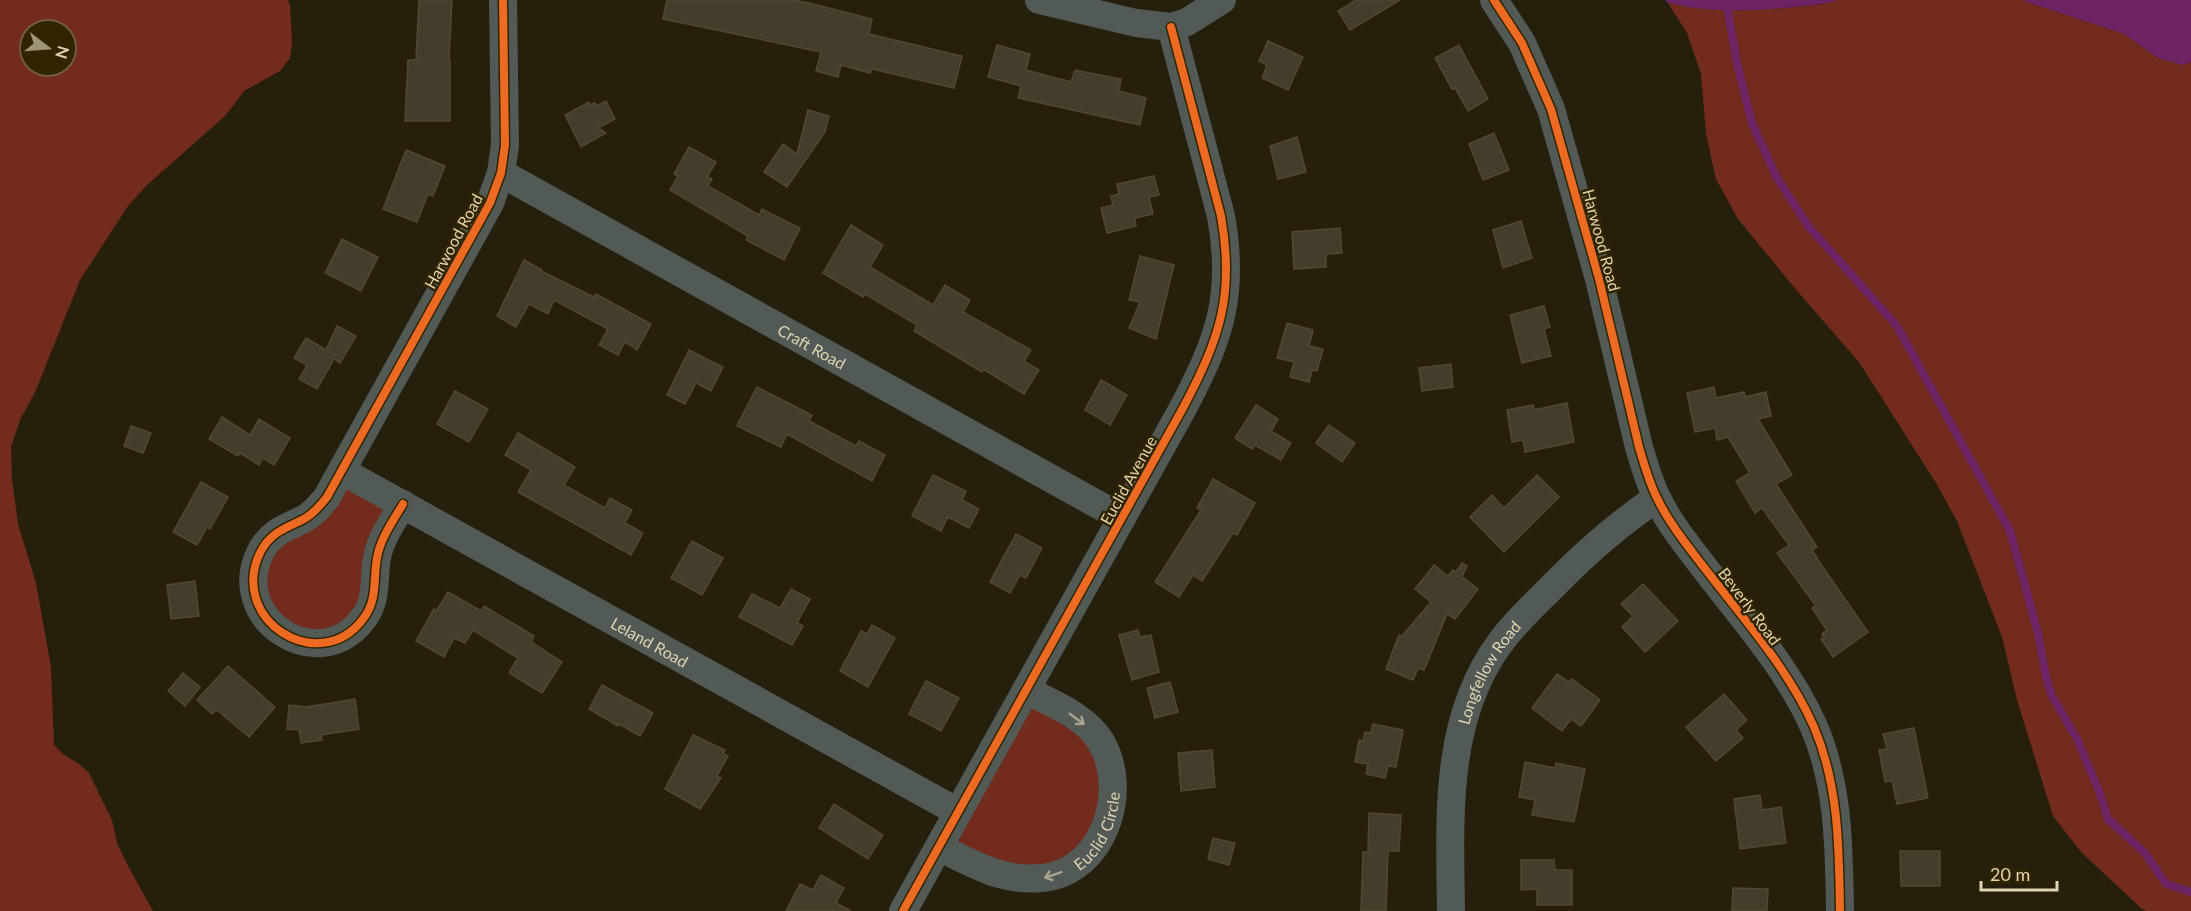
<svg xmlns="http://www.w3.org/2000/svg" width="2191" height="911" font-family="Lato,sans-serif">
	<rect width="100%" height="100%" fill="#261f0b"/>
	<g fill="#732b1e" fill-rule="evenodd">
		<path d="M0 0H288L290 5 292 42 290 58 280 71 244 91 226 115 147 185 128 206 80 280 36 390 20 420 11 447 12 479 18 524 36 583 51 667 54 745 63 754 79 764 89 773 112 820 117 843 127 864 153 911H0ZM30 30H66V66H30Z"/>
		<path d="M1837 0H2021L2124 34 2158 58 2183 65 2191 62V911H2146L2142 909 2081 852 2053 816 2017 700 2002 637 1957 521 1936 483 1859 362 1798 292 1738 219 1716 179 1706 134 1701 74 1687 33 1668 3C1711 13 1752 11 1796 7 1809 5 1825 5 1837 0Z"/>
		<polygon points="342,471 403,504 362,621 290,638 253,577"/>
		<polygon points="1026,690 1086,725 1113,800 1058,874 939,847"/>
	</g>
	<g fill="#6c2464">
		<path d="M1665 0H1837C1825 5 1809 5 1796 7 1752 11 1711 13 1668 3Z"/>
		<polygon points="2021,0 2191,0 2191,62 2183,65 2158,58 2124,34"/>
	</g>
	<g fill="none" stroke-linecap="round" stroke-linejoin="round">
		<polyline stroke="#6c2464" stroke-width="8" points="1728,12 1737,63 1752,123 1777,178 1809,227 1897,326 2010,531 2038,633 2046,677 2052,696 2077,739 2099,791 2108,819 2145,853 2166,884 2191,892"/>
	</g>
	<g fill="#433d2b" stroke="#504831" stroke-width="1.5">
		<polygon points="419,0 452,0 449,60 450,60 450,121 405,121 408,60 416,60"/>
		<polygon points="667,0 794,0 809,3 872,19 869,34 962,56 954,88 872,69 870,73 841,65 838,77 816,71 821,52 663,19"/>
		<polygon points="1356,0 1400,0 1350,30 1338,11"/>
		<polygon points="1268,41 1303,57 1288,90 1262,78 1267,65 1259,61"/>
		<polygon points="997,45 1030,54 1026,70 1071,82 1075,70 1121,79 1119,91 1146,98 1140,125 1018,98 1021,86 988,77"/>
		<polygon points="1459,45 1488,99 1468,111 1455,88 1452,89 1435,58"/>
		<polygon points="606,101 615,119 598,128 606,133 581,147 565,115 589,102 590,105 595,103 597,106"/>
		<polygon points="808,110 829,116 825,132 787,187 764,172 783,144 797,154"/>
		<polygon points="1494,133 1509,170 1483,180 1469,144"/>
		<polygon points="1297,137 1306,172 1278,179 1270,146"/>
		<polygon points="689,147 716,162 707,177 712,179 708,186 759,215 762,209 800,228 784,260 746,240 748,236 670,190 678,176 674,174"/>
		<polygon points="406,150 445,166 433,196 428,194 417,222 383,209"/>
		<polygon points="1154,176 1159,195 1149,197 1153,214 1135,218 1136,226 1107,233 1101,208 1113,205 1111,196 1119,194 1117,184"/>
		<polygon points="1521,221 1532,258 1503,268 1493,230"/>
		<polygon points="851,225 883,245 870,267 933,305 945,285 970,300 963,312 1031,350 1024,361 1039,370 1024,394 983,369 982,372 914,331 917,325 865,294 863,297 823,273"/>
		<polygon points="1340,228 1342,253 1326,254 1326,267 1294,269 1292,232"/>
		<polygon points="342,239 378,257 361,291 325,273"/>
		<polygon points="1140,256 1174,265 1156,339 1129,328 1140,302 1129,300"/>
		<polygon points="524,260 542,270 541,271 594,297 596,294 651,324 637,350 625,342 618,355 599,345 608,329 554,300 548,314 529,304 516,327 497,316"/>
		<polygon points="1544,306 1550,327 1544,329 1551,356 1522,363 1510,315"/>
		<polygon points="1287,323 1313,330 1309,346 1323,349 1317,371 1312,370 1309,382 1290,377 1294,362 1277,358"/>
		<polygon points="337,326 356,336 340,363 334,359 317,389 299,379 307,365 294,358 306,338 326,350"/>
		<polygon points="689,350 723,367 711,391 696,383 685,404 667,395"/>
		<polygon points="1451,364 1453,387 1422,391 1419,368"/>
		<polygon points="1101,380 1127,395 1110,425 1085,410"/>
		<polygon points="757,387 812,415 809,421 856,446 859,441 885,455 872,481 787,434 781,447 737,426"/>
		<polygon points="1714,387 1716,398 1744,392 1745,397 1766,392 1771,416 1758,419 1792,475 1776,484 1817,547 1812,550 1820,563 1868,632 1833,657 1821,639 1824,638 1822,634 1827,630 1812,608 1816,606 1777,553 1789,545 1762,508 1755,513 1736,481 1750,473 1728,437 1717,440 1715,428 1695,432 1687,393"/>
		<polygon points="455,391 488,409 469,442 437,424"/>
		<polygon points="1567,403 1574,442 1525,452 1523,440 1512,442 1507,410 1533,405 1534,410"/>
		<polygon points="1256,405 1278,419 1271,431 1291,443 1281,460 1255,445 1252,449 1235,438"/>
		<polygon points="222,417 250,435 259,419 290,438 274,465 263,458 259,465 240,453 238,456 209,439"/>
		<polygon points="1329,425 1355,443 1342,462 1316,443"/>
		<polygon points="131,426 151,433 143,453 124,446"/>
		<polygon points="518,433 575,467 564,485 605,508 610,498 632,510 625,523 643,533 631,555 518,492 531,470 505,455"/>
		<polygon points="933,475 966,491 962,500 979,509 969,528 948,517 941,531 912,516"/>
		<polygon points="1537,475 1559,497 1504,552 1470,517 1492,495 1504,508"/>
		<polygon points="1213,479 1255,503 1237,535 1233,533 1202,581 1193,575 1179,597 1155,582 1201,510 1197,508"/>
		<polygon points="201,482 228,497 210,529 207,527 197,545 173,532"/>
		<polygon points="1016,534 1042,548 1026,578 1020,575 1010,593 990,582"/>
		<polygon points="692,541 723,558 702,595 671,578"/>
		<polygon points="1462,563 1467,566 1462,577 1478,589 1455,619 1447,614 1424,670 1418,668 1413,680 1386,669 1399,635 1402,636 1431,602 1415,589 1434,565 1448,576 1453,570 1456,572"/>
		<polygon points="195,581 199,616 171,619 167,585"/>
		<polygon points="1643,584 1678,621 1645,652 1622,627 1633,616 1621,604"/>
		<polygon points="791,589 810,599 797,623 803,626 792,645 739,617 752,594 780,608"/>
		<polygon points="448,592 481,611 484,606 534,636 531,642 562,662 542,693 509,673 518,658 473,630 465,643 454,638 444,657 416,641 434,609 437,610"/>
		<polygon points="872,625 895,638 868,687 840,671 861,631 867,634"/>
		<polygon points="1138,630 1140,637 1151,635 1159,672 1132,680 1119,635"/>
		<polygon points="228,666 275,707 249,737 217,710 212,714 197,700"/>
		<polygon points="183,673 200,687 185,706 168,691"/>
		<polygon points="1557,674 1569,682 1572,679 1600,700 1581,726 1571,719 1562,731 1532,708"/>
		<polygon points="926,681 959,698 941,731 909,714"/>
		<polygon points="1170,682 1178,712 1155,718 1147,688"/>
		<polygon points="602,685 653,713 640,736 619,724 618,726 589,709"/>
		<polygon points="1724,694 1747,720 1736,730 1743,738 1716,761 1686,727"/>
		<polygon points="355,699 359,729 321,735 322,740 301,743 299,730 287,729 289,705 306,707"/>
		<polygon points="1373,724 1403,730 1396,767 1388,766 1385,778 1366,774 1368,764 1355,762 1359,740 1363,741 1365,732 1371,733"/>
		<polygon points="1914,728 1928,798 1897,804 1892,781 1885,782 1879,750 1887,749 1883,734"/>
		<polygon points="693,735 725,750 723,753 728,756 717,776 721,778 700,809 665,789"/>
		<polygon points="1212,750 1215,787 1181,791 1178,753"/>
		<polygon points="1525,762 1555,768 1556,763 1585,769 1574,822 1532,815 1535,800 1519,797"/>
		<polygon points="1760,795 1762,810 1781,807 1786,843 1740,849 1734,799"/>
		<polygon points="834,804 883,835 868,859 819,828"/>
		<polygon points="1369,813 1401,815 1399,851 1388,851 1386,911 1361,911 1363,852 1368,852"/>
		<polygon points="1213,838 1235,843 1229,865 1208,859"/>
		<polygon points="1900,851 1940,851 1940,886 1901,886"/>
		<polygon points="1521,860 1554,860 1555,870 1572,870 1572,905 1537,905 1537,889 1521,890"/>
		<polygon points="821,875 844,888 836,903 851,911 786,911 800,884 813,890"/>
		<polygon points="1733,888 1768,889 1767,911 1732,911"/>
	</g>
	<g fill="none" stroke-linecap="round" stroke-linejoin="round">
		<g stroke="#525a56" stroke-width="28">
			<polyline points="1039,0 1136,23 1171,27 1187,22 1222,0"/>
			<path d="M1494 0 1522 43 1551 109 1599 279 1639 447C1644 464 1649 482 1657 498 1669 523 1687 545 1703 566 1742 617 1788 668 1814 727 1839 786 1839 848 1840 911"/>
			<path id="s1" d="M501 173 1122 518"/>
			<path id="s2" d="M342 471 958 812"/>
			<path d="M403 504C393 521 380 539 377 558 373 580 378 600 363 619 319 678 226 619 261 551 271 532 286 528 304 519 313 514 320 506 327 497L490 203 501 173 505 145 503 0"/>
			<path id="s3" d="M939 847C972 864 1003 882 1042 878 1104 872 1130 791 1101 742 1086 716 1051 703 1026 690"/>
			<path d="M903 911 1183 408C1220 338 1235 295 1221 216L1171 27"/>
			<path id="s4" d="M1451 911C1450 820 1443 720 1500 643 1515 622 1535 604 1553 586 1585 553 1618 524 1657 498"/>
		</g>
		<defs>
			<g id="cycleway">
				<path d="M1494 0 1522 43 1551 109 1599 279 1639 447C1644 464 1649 482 1657 498 1669 523 1687 545 1703 566 1742 617 1788 668 1814 727 1839 786 1839 848 1840 911"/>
				<path d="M403 504C393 521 380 539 377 558 373 580 378 600 363 619 319 678 226 619 261 551 271 532 286 528 304 519 313 514 320 506 327 497L490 203 501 173 505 145 503 0"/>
				<path d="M903 911 1183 408C1220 338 1235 295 1221 216L1171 27"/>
			</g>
		</defs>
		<use href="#cycleway" stroke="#312500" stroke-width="11"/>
		<use href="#cycleway" stroke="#ed6a23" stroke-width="8"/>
	</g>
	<defs><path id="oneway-shaft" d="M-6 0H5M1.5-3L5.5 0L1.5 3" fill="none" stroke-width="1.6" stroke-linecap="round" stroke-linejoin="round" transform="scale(1.5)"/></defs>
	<g stroke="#a7a38c">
		<use href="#oneway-shaft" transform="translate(1077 719) rotate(36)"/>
		<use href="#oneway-shaft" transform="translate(1053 875) rotate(161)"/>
	</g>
	<g text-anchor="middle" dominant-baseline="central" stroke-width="5" stroke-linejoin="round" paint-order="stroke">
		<g font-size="16" fill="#e0d4b0" stroke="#312500">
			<text transform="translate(1602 240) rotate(75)">Harwood Road</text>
			<text transform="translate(453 241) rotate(-62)">Harwood Road</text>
			<text stroke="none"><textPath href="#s1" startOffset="356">Craft Road</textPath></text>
			<text transform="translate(1128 480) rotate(-61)">Euclid Avenue</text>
			<text transform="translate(1750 606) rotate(53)">Beverly Road</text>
			<text stroke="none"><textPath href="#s2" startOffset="352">Leland Road</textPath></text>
			<text stroke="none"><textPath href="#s4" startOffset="246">Longfellow Road</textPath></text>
			<text stroke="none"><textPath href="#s3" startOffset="188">Euclid Circle</textPath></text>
		</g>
	</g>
	<g transform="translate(48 48) rotate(107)"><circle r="28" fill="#312500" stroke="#776b46" stroke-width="1.5"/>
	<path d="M0-4.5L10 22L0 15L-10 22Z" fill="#9f9576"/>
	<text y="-9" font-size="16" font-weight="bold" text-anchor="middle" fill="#e0d4b0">N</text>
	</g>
	<path d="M1981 881v9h76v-9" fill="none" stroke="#e0d4b0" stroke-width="3"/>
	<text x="1990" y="881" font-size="18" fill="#e0d4b0" stroke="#312500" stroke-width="4.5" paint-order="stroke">20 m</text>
</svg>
